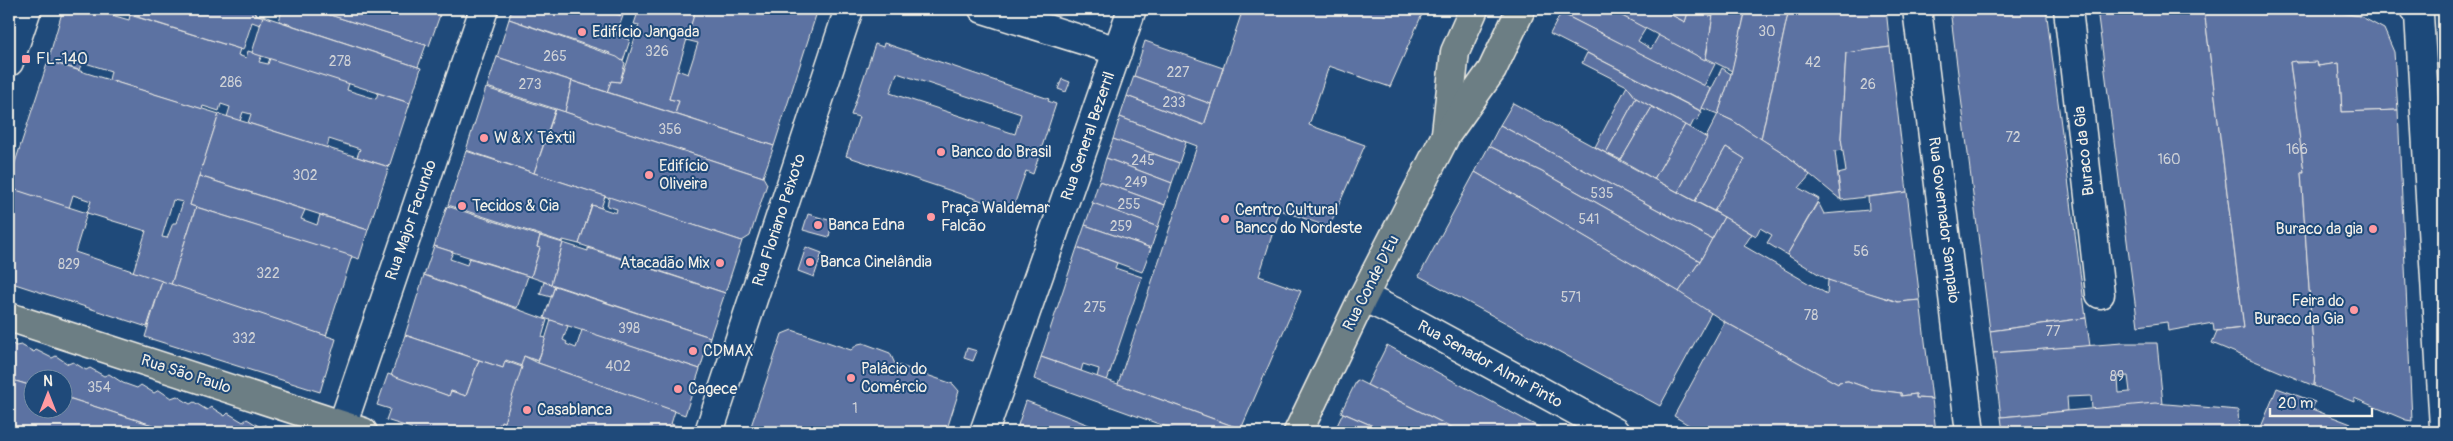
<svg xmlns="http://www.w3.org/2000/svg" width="2453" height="441" font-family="Pangolin,sans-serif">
	<rect width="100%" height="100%" fill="#1f4a7a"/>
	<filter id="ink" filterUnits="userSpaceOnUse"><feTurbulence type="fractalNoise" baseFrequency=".02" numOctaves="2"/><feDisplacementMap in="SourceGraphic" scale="10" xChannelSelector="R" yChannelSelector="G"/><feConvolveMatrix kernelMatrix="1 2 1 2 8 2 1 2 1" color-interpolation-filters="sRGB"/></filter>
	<g filter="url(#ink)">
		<g fill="#5c72a2" stroke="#f4f1e8" fill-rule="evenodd">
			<polygon points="63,9 99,9 98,11 129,20 130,15 240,49 238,55 246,58 248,51 262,55 259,62 268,64 270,58 349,83 347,90 376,99 378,93 410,103 389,167 357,157 360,149 329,139 327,148 248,123 251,114 243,112 240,121 227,117 230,107 221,104 219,111 203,106 202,109 109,80 111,71 82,62 79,70 48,61"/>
			<polygon points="112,9 256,9 254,13 263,17 260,25 252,22 243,50"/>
			<polygon points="277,9 311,9 426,45 418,67 279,21 282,11"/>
			<polygon points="311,9 421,9 440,15 429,46"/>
			<polygon points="512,9 599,9 623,16 616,35 630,40 623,61 609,55 610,53 509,19"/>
			<polygon points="639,9 696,9 669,99 679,101 675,114 607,92 611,81 620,82 627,63 639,25 634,24"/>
			<polygon points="696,9 818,9 774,146 675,114 679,101 669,99 677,70 688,74 698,43 686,40"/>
			<polygon points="1243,9 1415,9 1423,12 1390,87 1329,66 1309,125 1365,145 1329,227 1280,210 1259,276 1301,291 1241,429 1118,384 1197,146 1120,117 1127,96 1204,125"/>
			<polygon points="1564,9 1609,9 1646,28 1638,41 1651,49 1659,35 1715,64 1704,86 1561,13"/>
			<polygon points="1609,9 1660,9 1685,22 1689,9 1713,17 1705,60"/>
			<polygon points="1660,9 1689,9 1685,22"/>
			<polygon points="1689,9 1714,9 1713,17"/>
			<polygon points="1714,9 1746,9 1732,71 1706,58"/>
			<polygon points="1746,9 1789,9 1761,139 1733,121 1718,114 1731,74"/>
			<polygon points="1789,9 1886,9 1890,47 1846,53 1841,138 1843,150 1835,151 1841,200 1785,154 1761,139"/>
			<polygon points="1950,9 2046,9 2086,318 1990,331"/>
			<polygon points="2097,9 2204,9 2244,328 2214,331 2213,323 2168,331 2167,322 2138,326"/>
			<polygon points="2204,9 2317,9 2360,16 2384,29 2394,52 2398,110 2342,112 2339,63 2318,66 2317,62 2307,64 2307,62 2290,62 2304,172 2301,172 2315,374 2314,386 2212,343 2217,331 2244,328"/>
			<polygon points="1561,13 1711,89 1701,111 1550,34"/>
			<polygon points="263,16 421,68 410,103 252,53"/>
			<polygon points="509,19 617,57 625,63 620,82 611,81 607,92 497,57"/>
			<polygon points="1145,41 1223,68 1211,104 1134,76"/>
			<path d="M884 43 1049 99 1048 101 1056 104 1033 174 1026 171 1012 211 846 156 859 117 851 115 875 44 883 47ZM897 73 1021 114 1015 134 890 93Z"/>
			<polygon points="1890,47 1907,192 1841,200 1838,174 1846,172 1841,138 1846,53"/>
			<polygon points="1587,53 1702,112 1697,121 1694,120 1690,128 1636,98 1627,86 1582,63"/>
			<polygon points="497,57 572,81 565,112 487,87"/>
			<path d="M48 61 219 114 190 205 196 207 171 285 133 272 146 231 87 213 91 201 73 195 69 208 9 188V181ZM173 200 183 202 176 223H173L167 238 162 237Z"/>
			<polygon points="2295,61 2296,63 2317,62 2318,66 2339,63 2342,112 2398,110 2412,421 2406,420 2354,398 2354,402 2314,386 2315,374 2301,172 2304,172 2290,62"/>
			<polygon points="1722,68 1731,74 1718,114 1702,108"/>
			<polygon points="1134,76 1211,104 1204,125 1127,96"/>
			<polygon points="1062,79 1070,82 1066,92 1058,89"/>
			<polygon points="572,81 774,146 763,177 565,112"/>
			<polygon points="1627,86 1636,98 1606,153 1595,147"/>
			<polygon points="486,88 555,110 534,173 466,150"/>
			<polygon points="1636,98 1652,107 1621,160 1606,153"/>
			<polygon points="1513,103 1724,217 1712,239 1500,125"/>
			<polygon points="1652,107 1685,125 1654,179 1621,160"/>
			<polygon points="556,109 763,177 767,184 750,236 742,241 534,173"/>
			<polygon points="219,114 389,167 368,230 199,176"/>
			<polygon points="1718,114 1733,121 1785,154 1810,175 1799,188 1819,199 1787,255 1767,243 1772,235 1760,228 1756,236 1714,211 1745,159 1726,147 1695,201 1678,192"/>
			<polygon points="1120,117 1186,142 1179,163 1113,139"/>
			<polygon points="1500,125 1712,239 1700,261 1542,172 1489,146"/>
			<polygon points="1685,125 1707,138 1678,192 1654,179"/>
			<polygon points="1113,139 1179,163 1172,183 1106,158"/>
			<polygon points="1489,146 1542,172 1700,261 1679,292 1475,172"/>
			<polygon points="1726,147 1745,159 1714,211 1695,201"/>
			<polygon points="466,151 605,196 601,208 592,205 579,244 563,240 562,242 448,205"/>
			<polygon points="1106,158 1172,183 1165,205 1099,181"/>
			<polygon points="1475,172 1712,311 1660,406 1419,276"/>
			<polygon points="199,176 305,210 301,219 317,225 320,215 368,230 359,259 190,205"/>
			<polygon points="1099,181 1165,205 1158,227 1092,203"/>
			<polygon points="13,189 87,213 75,252 162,281 147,327 9,282 9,204"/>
			<polygon points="1907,192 1920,300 1898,302 1830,281 1787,255 1818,202 1824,214 1869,210 1868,197"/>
			<polygon points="609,197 742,241 725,293 579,244 592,205 616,213 617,209 607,206"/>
			<polygon points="1093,203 1158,227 1151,248 1085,225"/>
			<polygon points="447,206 540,236 537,247 540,248 531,277 434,246"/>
			<polygon points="196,207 352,256 326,336 171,285"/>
			<polygon points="808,214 832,221 829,237 803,230"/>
			<polygon points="1724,217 1752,234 1744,246 1827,294 1828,280 1898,302 1920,300 1932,399 1916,398 1916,394 1901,396 1901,393 1870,389 1848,381 1839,382 1838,384 1725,322 1679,292 1700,261"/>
			<polygon points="1085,225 1151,248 1142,272 1077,248"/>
			<polygon points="540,236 563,243 551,284 531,277 540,248 537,247"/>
			<polygon points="563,243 588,251 588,248 725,293 710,337 551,284"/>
			<polygon points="434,246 453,252 450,259 467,265 469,258 528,276 517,308 424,275"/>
			<polygon points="806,247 822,253 814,277 798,271"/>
			<polygon points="1077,248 1117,263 1115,268 1142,277 1107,381 1097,377 1099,369 1083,364 1081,371 1041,357"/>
			<polygon points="424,275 547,320 542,337 546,338 538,361 524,356 522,366 506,360 503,368 405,335"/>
			<polygon points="162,281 336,339 320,392 145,337"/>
			<polygon points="544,282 555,286 551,297 540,294"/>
			<polygon points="555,286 710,337 700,369 544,318"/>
			<polygon points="2086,318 2090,346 1993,353 1990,331"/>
			<polygon points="551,320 568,326 563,340 567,342 566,344 576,348 582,330 700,369 685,415 538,363"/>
			<polygon points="1725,322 1838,384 1839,382 1848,381 1870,389 1901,393 1901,396 1916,394 1916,398 1932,399 1936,432 1700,432 1674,416"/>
			<polygon points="792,330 851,350 858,344 863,343 890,353 895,364 953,384 959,391 946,432 749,432 782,334"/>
			<polygon points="405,335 479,360 466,396 451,391 449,396 391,376"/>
			<polygon points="9,342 16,346 21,345 34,352 36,350 52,358 56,356 68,364 73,362 86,370 90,368 104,376 109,374 123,383 137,388 141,385 154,393 159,390 171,398 177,396 190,404 194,402 207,410 211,407 225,416 228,413 243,422 247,419 260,427 265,425 276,432 174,432 62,396 62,378 32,378 32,386 9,379"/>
			<path d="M2122 343H2157L2163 404 2092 409 2091 396 2067 397 2068 411 2001 417 1993 353ZM2128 376 2130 392 2119 393 2118 377Z"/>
			<polygon points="1387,345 1531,423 1548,432 1461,432 1367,385"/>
			<polygon points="967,348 977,351 973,361 964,358"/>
			<polygon points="524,356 538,363 675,411 671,424 682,428 681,432 497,432 501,421 504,422"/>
			<polygon points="1041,357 1118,384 1241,429 1239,432 1181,432 1034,379"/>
			<polygon points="479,360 503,368 505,361 522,367 504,422 501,421 497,432 424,432 386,420 390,409 377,405 388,374 449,396 451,391 466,396"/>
			<polygon points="9,379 32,386 32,408 62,408 62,396 174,432 22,432 9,428"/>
			<polygon points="1357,380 1461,432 1387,432 1341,412"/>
			<polygon points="2277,388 2315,402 2312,409 2372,432 2259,432"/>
			<polygon points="1026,401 1066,416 1107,432 1040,432 1018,425"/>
			<polygon points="2155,403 2238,410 2239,432 2003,432 2001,417"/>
			<polygon points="1343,413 1387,432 1334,432"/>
			<polygon points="1018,425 1040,432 1016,432"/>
		</g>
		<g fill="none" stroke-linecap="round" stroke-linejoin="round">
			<defs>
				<g id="minor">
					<polyline points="983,9 1118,51"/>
					<polyline points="1917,9 1970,432"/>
					<polyline points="2068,9 2100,294"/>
					<polyline points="2415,9 2419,15 2444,427"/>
					<polyline points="9,62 27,9"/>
					<polyline points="1363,297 1399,314 1615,432"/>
					<polyline points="340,432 484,9"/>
					<polyline points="709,432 849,9"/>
					<polyline points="984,432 1132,9"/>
				</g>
				<g id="major">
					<polyline points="1446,133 1455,52 1474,9"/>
					<polyline points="9,317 363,432"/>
					<polyline points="1298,432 1363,297 1446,135 1492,70 1521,9"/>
				</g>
			</defs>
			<use href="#minor" stroke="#f4f1e8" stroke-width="31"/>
			<use href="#major" stroke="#f4f1e8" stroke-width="31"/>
			<use href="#minor" stroke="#1f4a7a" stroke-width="28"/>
			<use href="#major" stroke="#6c7e84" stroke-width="28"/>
		</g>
	</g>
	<g fill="#ff9aa2" stroke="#1f4a7a" stroke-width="2">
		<circle cx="582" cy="32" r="5"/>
		<rect x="21" y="54" width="10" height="10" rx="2.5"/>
		<circle cx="484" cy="138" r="5"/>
		<circle cx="941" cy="152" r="5"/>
		<circle cx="649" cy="175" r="5"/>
		<circle cx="462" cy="206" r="5"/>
		<circle cx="931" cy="217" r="5"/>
		<circle cx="1225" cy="219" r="5"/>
		<circle cx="818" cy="225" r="5"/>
		<circle cx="2373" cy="229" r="5"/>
		<circle cx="810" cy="262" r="5"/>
		<circle cx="720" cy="263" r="5"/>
		<circle cx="2354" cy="310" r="5"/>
		<circle cx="693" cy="351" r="5"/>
		<circle cx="851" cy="378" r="5"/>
		<circle cx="678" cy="389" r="5"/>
		<circle cx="527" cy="410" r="5"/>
	</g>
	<g text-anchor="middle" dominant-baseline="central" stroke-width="4" stroke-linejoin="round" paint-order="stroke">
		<g font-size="14" fill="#ced1d6">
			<text x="1767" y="31">30</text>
			<text x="657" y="51">326</text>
			<text x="555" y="56">265</text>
			<text x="340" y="61">278</text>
			<text x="1813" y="62">42</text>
			<text x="1178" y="72">227</text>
			<text x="231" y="82">286</text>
			<text x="530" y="84">273</text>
			<text x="1868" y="84">26</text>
			<text x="1174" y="102">233</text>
			<text x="670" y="129">356</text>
			<text x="2013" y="137">72</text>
			<text x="2297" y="149">166</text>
			<text x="2169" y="159">160</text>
			<text x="1143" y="160">245</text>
			<text x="305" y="175">302</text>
			<text x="1136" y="182">249</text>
			<text x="1602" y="193">535</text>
			<text x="1129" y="204">255</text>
			<text x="1589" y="219">541</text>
			<text x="1121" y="226">259</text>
			<text x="1861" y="251">56</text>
			<text x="69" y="264">829</text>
			<text x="268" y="273">322</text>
			<text x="1571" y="297">571</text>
			<text x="1095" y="307">275</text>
			<text x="1811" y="315">78</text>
			<text x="629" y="328">398</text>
			<text x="2053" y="331">77</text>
			<text x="244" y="338">332</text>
			<text x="618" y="366">402</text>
			<text x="2117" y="376">89</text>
			<text x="99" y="387">354</text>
			<text x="855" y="408">1</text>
		</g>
		<g font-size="16" fill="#f4f1e8" stroke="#1f4a7a" text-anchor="start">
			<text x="592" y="32">Edifício Jangada</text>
			<text x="36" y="59">FL-140</text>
			<text x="494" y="138">W &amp; X Têxtil</text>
			<text x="951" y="152">Banco do Brasil</text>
			<text x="659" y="166">Edifício<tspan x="659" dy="18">Oliveira</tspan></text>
			<text x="472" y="206">Tecidos &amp; Cia</text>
			<text x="941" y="208">Praça Waldemar<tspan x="941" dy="18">Falcão</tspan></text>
			<text x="1235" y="210">Centro Cultural<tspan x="1235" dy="18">Banco do Nordeste</tspan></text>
			<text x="828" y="225">Banca Edna</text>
			<text x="2363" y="229" text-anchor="end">Buraco da gia</text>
			<text x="820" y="262">Banca Cinelândia</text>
			<text x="710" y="263" text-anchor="end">Atacadão Mix</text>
			<text x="2344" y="301" text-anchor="end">Feira do<tspan x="2344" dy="18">Buraco da Gia</tspan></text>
			<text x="703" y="351">CDMAX</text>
			<text x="861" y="369">Palácio do<tspan x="861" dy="18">Comércio</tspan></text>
			<text x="688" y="389">Cagece</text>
			<text x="537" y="410">Casablanca</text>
		</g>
		<g font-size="16" fill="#f4f1e8" stroke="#1f4a7a">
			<text transform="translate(1088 136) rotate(-71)">Rua General Bezerril</text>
			<text transform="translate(2084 151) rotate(-96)">Buraco da Gia</text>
			<text transform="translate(411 220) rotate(-71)">Rua Major Facundo</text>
			<text transform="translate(779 220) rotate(-72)">Rua Floriano Peixoto</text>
			<text transform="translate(1944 220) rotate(83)">Rua Governador Sampaio</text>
			<text transform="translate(1371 283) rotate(-63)">Rua Conde D'Eu</text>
			<text transform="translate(1490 364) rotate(29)">Rua Senador Almir Pinto</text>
			<text transform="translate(186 374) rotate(18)">Rua São Paulo</text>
		</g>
	</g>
	<rect width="2453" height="441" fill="none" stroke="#1f4a7a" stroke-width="30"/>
	<rect x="15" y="15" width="2423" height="411" fill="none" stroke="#f4f1e8" stroke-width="2" filter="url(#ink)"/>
	<g transform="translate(48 394)"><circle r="24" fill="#1f4a7a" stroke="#748da6"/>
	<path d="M0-4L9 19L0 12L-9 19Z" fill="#ff9aa2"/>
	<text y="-8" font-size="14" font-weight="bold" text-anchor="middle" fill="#f4f1e8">N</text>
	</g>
	<path d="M2270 408v8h102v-8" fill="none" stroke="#f4f1e8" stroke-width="2.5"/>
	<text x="2278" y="408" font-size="15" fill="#f4f1e8" stroke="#1f4a7a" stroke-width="4" paint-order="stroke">20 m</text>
</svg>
